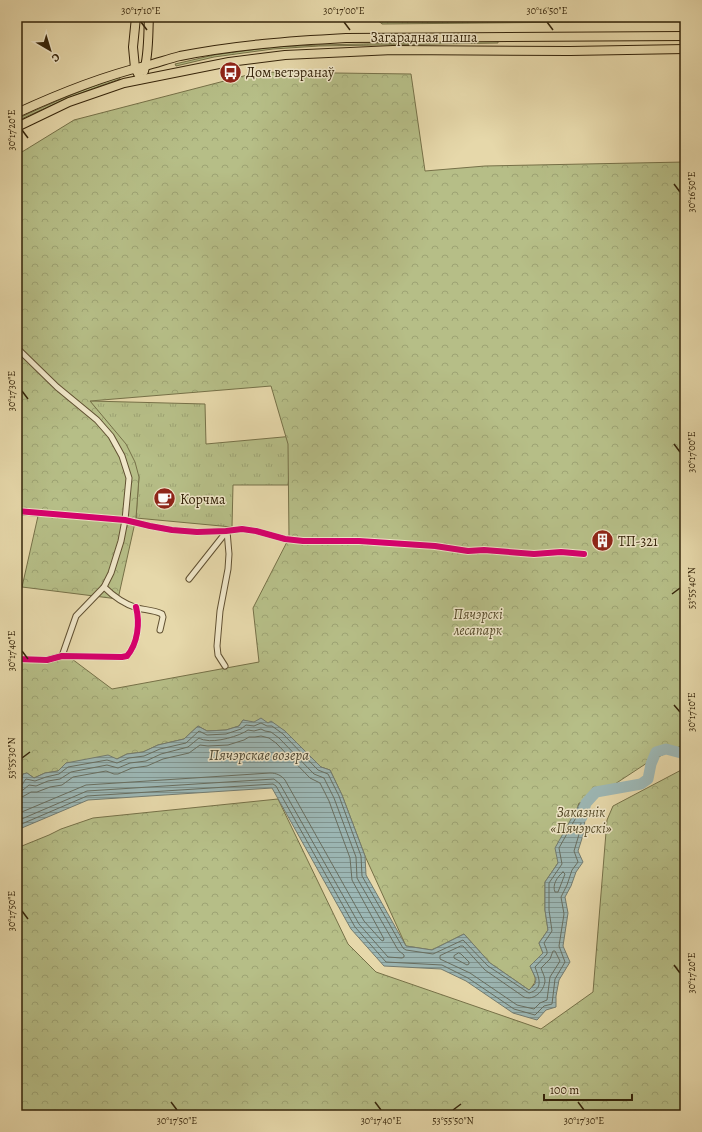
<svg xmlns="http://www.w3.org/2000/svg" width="702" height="1132" font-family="Alegreya,serif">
	<defs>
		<pattern id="grass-tufts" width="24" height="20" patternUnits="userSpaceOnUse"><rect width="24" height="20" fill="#b6be87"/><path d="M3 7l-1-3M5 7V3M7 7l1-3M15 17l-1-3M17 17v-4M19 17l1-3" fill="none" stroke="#9da373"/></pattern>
		<pattern id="forest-crowns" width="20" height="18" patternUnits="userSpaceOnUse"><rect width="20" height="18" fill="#b6be87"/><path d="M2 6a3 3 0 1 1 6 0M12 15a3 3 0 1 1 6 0" fill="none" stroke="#9da373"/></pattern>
		<pattern id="water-rules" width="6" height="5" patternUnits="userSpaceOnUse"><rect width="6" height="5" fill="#9cb7b5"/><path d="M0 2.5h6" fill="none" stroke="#809591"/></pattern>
	</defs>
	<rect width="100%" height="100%" fill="#e6d8aa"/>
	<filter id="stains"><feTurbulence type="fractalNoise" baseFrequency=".005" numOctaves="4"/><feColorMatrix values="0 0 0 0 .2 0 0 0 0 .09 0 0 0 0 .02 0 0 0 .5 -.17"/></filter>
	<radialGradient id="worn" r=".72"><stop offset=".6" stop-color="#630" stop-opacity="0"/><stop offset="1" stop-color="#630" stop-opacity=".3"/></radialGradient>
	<g fill="url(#grass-tufts)" stroke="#767148">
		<polygon points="498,41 498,43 319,46 273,49 214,57 176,66 175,64 214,55 273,47 319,45"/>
		<path d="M119 77 120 79C84 91 51 105 17 121V119C51 103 84 89 119 77Z"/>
		<polygon points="90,401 205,404 206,444 294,436 288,485 233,485 232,527 136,518 139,477"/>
	</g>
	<g fill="url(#forest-crowns)" stroke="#767148">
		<polygon points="374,17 685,17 685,21 382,24"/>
		<path d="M259 72 411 74 425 171 485 166 685 162V744L650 761 586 803H579L558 863 545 882V910L548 930 539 943 543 953 530 966C535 977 539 980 529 990L490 963 464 934 432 950 406 946 365 856 342 795 330 770 321 767 285 731 268 723H254L243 720 239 726 226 730 207 731 198 726 184 739 158 745 143 752 127 754 117 759 66 763 58 771 45 773 34 778 27 773 23 774 21 781 17 784V658L72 659 112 689 259 662 253 608 289 538 288 444 271 386 90 401 126 444 135 462 139 477 136 518 118 599 22 587 38 516 17 515V155L74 120Z"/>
		<polygon points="685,768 685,1115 17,1115 17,848 49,835 61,829 93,818 278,799 348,944 376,972 541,1029 593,992 607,820 613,806"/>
	</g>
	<polygon fill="url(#water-rules)" stroke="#737c71" points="261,718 268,723 271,721 285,731 321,767 330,770 342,795 365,856 366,875 406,946 432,950 464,934 490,963 529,990 535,984 536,979 530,966 543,953 539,943 548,930 545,910 545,882 558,863 555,848 580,803 586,803 584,832 578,851 583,862 576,872 571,886 565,897 568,913 563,946 570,962 559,980 556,996 556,1007 546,1010 537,1020 513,1013 466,981 441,969 384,966 351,929 272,788 88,800 17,830 17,784 21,781 23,774 27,773 34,778 45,773 58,771 66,763 108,755 117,759 127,754 143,752 158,745 184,739 198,726 207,731 226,730 239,726 243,720 254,722"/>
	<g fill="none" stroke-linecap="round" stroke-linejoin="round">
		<g stroke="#686e60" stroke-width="1">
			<path d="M17 786C23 787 23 782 26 779L35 781 46 777 59 774 68 767 107 760 117 763 129 758 144 756 160 749 186 743 199 731 207 735 226 734 241 729 246 725 254 726 261 723 267 726H272L283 734 318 770 328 774 339 796 361 856 362 876 403 948 406 950 433 954 463 940 488 966 529 993C544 989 539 978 535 967L547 954V951L544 943 552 931 549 910V883L562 864 559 848 578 814 580 813 582 815 580 831 574 851 578 862 572 870 567 885 561 897 564 914 559 946 565 962 555 979 552 1004 544 1006 535 1015 514 1009 468 978 442 965 386 962 355 927 276 786 273 784 87 796 17 826"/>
			<path d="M17 791 23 790 29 785 36 786 48 781 60 779 71 772 107 765 118 768 130 763 146 761 161 754 188 747 199 738C201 739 203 740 205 740 215 743 240 736 248 730L254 731 261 729 265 731 271 732 279 738 314 774 324 778 334 798 356 857 357 878 398 950 404 955V957L402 958 388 957 359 924 280 784 274 779 87 791 17 821"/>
			<path d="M17 798 24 796 31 792H37L50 787 62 785 73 777 106 771 114 774H118L132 768 147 766 163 759 189 753 200 745 208 746 228 745 244 740 249 737H255L261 736 269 738 276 743 310 778 320 783 329 801 350 858 352 880 384 939 383 941 381 940 364 921 285 780C281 775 276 773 270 773L86 785 17 814"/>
			<path d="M563 872 565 874 558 892H555C552 885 557 877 563 872Z"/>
			<path d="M461 946H463L485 970 524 997C534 1001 544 991 545 981 545 976 542 972 541 968L550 959 553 951H555L560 961 550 977 547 1000 540 1003 534 1009 517 1005 470 973 440 959V956Z"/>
			<polygon points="459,953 461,954 469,962 469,964 467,965 454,958 454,956"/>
		</g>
		<polyline stroke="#9cb7b5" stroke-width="11" points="582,817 586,803 596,792 641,784 648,779 651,764 656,752 666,749 685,754"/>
		<defs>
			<g id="street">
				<polyline points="17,348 57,387 97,420 111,436 122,456 129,478 125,520 121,541 111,573 104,587 76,616 62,656"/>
				<polyline points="17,511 125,520 150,526 172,530 197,532 226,531 242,529 256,531 285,539 303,541 359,541 435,546 468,551 484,550 534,554 561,552 584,554"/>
				<polyline points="189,579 227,531"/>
				<path d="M104 587C113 596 124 604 137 608 145 610 154 610 162 614L163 617 160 630"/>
				<path d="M17 659 47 660 62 656 122 657 127 656C138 643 140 623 136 607"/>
				<polyline points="225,666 218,655 217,646 220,611 228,569 229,554 227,531"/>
			</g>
			<g id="primary">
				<polyline points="136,17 133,47 135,68 141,79"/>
				<path d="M144 71C149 54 148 34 149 17"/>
				<path d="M17 113C58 94 100 77 145 66 157 63 168 59 180 56 235 45 290 41 346 38L685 36"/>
				<polyline points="17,127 69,102 124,83 229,62 285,55 393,50 570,51 685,49"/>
			</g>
		</defs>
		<use href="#street" stroke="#615132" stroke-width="7"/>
		<use href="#primary" stroke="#35240a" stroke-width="10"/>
		<use href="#street" stroke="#efe6c8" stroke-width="5"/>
		<use href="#primary" stroke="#e6d8aa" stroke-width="8"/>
		<defs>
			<g id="cycleway">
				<polyline points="17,511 125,520 150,526 172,530 197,532 226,531 242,529 256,531 285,539 303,541 359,541 435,546 468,551 484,550 534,554 561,552 584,554"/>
				<path d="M17 659 47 660 62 656 122 657 127 656C138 643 140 623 136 607"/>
			</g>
		</defs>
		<use href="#cycleway" stroke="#efe6c8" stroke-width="8"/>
		<use href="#cycleway" stroke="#d6006c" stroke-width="6"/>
	</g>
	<path fill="none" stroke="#35240a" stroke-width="1.5" d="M141 22 147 30M344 22 350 30M547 22 553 30M22 130 28 138M674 184 680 192M22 391 28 399M674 444 680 452M672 594 680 588M22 651 28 659M674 705 680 712M22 758 30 752M22 911 28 919M674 965 680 973M171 1102 177 1110M375 1102 381 1110M578 1102 584 1110M453 1110 461 1104"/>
	<defs>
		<symbol id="bus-disc" viewBox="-11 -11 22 22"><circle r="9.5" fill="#8f2418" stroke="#efe6c8"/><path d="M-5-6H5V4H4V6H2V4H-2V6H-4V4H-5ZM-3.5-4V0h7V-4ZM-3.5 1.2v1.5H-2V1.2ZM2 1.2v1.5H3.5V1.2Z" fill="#fff"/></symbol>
		<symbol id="cafe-disc" viewBox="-11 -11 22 22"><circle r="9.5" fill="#8f2418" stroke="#efe6c8"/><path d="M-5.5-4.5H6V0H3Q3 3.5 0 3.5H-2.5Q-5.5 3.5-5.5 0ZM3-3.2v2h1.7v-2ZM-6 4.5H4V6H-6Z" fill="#fff"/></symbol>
		<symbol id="building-disc" viewBox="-11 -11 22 22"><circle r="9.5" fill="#8f2418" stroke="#efe6c8"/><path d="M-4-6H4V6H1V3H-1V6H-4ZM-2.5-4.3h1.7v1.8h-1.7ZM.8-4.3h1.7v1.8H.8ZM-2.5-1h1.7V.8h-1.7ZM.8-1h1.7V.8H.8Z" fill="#fff"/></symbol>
	</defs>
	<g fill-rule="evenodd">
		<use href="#bus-disc" x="218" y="60" width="25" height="25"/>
		<use href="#cafe-disc" x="152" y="486" width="25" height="25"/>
		<use href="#building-disc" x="590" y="528" width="25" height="25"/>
	</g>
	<g text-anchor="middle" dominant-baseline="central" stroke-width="3" stroke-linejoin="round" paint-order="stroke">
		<g font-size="14" fill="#35240a" stroke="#efe6c8">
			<text x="424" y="37">Загарадная шаша</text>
		</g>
		<g font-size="14" fill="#35240a" stroke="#efe6c8" text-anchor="start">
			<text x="246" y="72">Дом ветэранаў</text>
			<text x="180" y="499">Корчма</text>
			<text x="618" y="541">ТП-321</text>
		</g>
		<g font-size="14" font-style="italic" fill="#554a29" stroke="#efe6c8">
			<text x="478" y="614">Пячэрскі<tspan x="478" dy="16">лесапарк</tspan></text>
			<text x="581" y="812">Заказнік<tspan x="581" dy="16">«Пячэрскі»</tspan></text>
		</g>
		<g font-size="15" font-style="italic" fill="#4f4935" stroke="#efe6c8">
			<text x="259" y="755">Пячэрскае возера</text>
		</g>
	</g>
	<rect width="702" height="1132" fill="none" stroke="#e6d8aa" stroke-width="44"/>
	<g transform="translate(50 50) rotate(142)" stroke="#efe6c8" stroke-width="3" paint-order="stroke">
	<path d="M0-3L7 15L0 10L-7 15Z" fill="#35240a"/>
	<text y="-6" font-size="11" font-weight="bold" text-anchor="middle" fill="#35240a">С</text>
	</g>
	<path d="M544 1094v6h88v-6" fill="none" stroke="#35240a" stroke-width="2"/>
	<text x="550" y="1094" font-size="12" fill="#35240a" stroke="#efe6c8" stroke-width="3" paint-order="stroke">100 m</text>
	<rect x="22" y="22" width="658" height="1088" fill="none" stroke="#35240a" stroke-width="1.5"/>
	<g font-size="10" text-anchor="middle" fill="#35240a">
		<text x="141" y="14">30°17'10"E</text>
		<text x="344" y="14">30°17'00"E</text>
		<text x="547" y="14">30°16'50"E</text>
		<text transform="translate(11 130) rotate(-90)" y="4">30°17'20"E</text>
		<text transform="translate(691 192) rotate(-90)" y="4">30°16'50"E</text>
		<text transform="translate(11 391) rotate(-90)" y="4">30°17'30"E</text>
		<text transform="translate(691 452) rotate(-90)" y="4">30°17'00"E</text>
		<text transform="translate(691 588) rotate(-90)" y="4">53°55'40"N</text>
		<text transform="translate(11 651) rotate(-90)" y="4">30°17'40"E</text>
		<text transform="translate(691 712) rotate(-90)" y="4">30°17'10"E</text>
		<text transform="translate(11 758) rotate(-90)" y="4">53°55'30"N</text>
		<text transform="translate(11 911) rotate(-90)" y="4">30°17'50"E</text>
		<text transform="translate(691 973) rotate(-90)" y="4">30°17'20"E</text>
		<text x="177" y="1124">30°17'50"E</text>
		<text x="381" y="1124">30°17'40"E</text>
		<text x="453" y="1124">53°55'50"N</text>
		<text x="584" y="1124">30°17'30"E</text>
	</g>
	<rect width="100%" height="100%" filter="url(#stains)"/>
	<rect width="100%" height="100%" fill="url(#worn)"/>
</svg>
